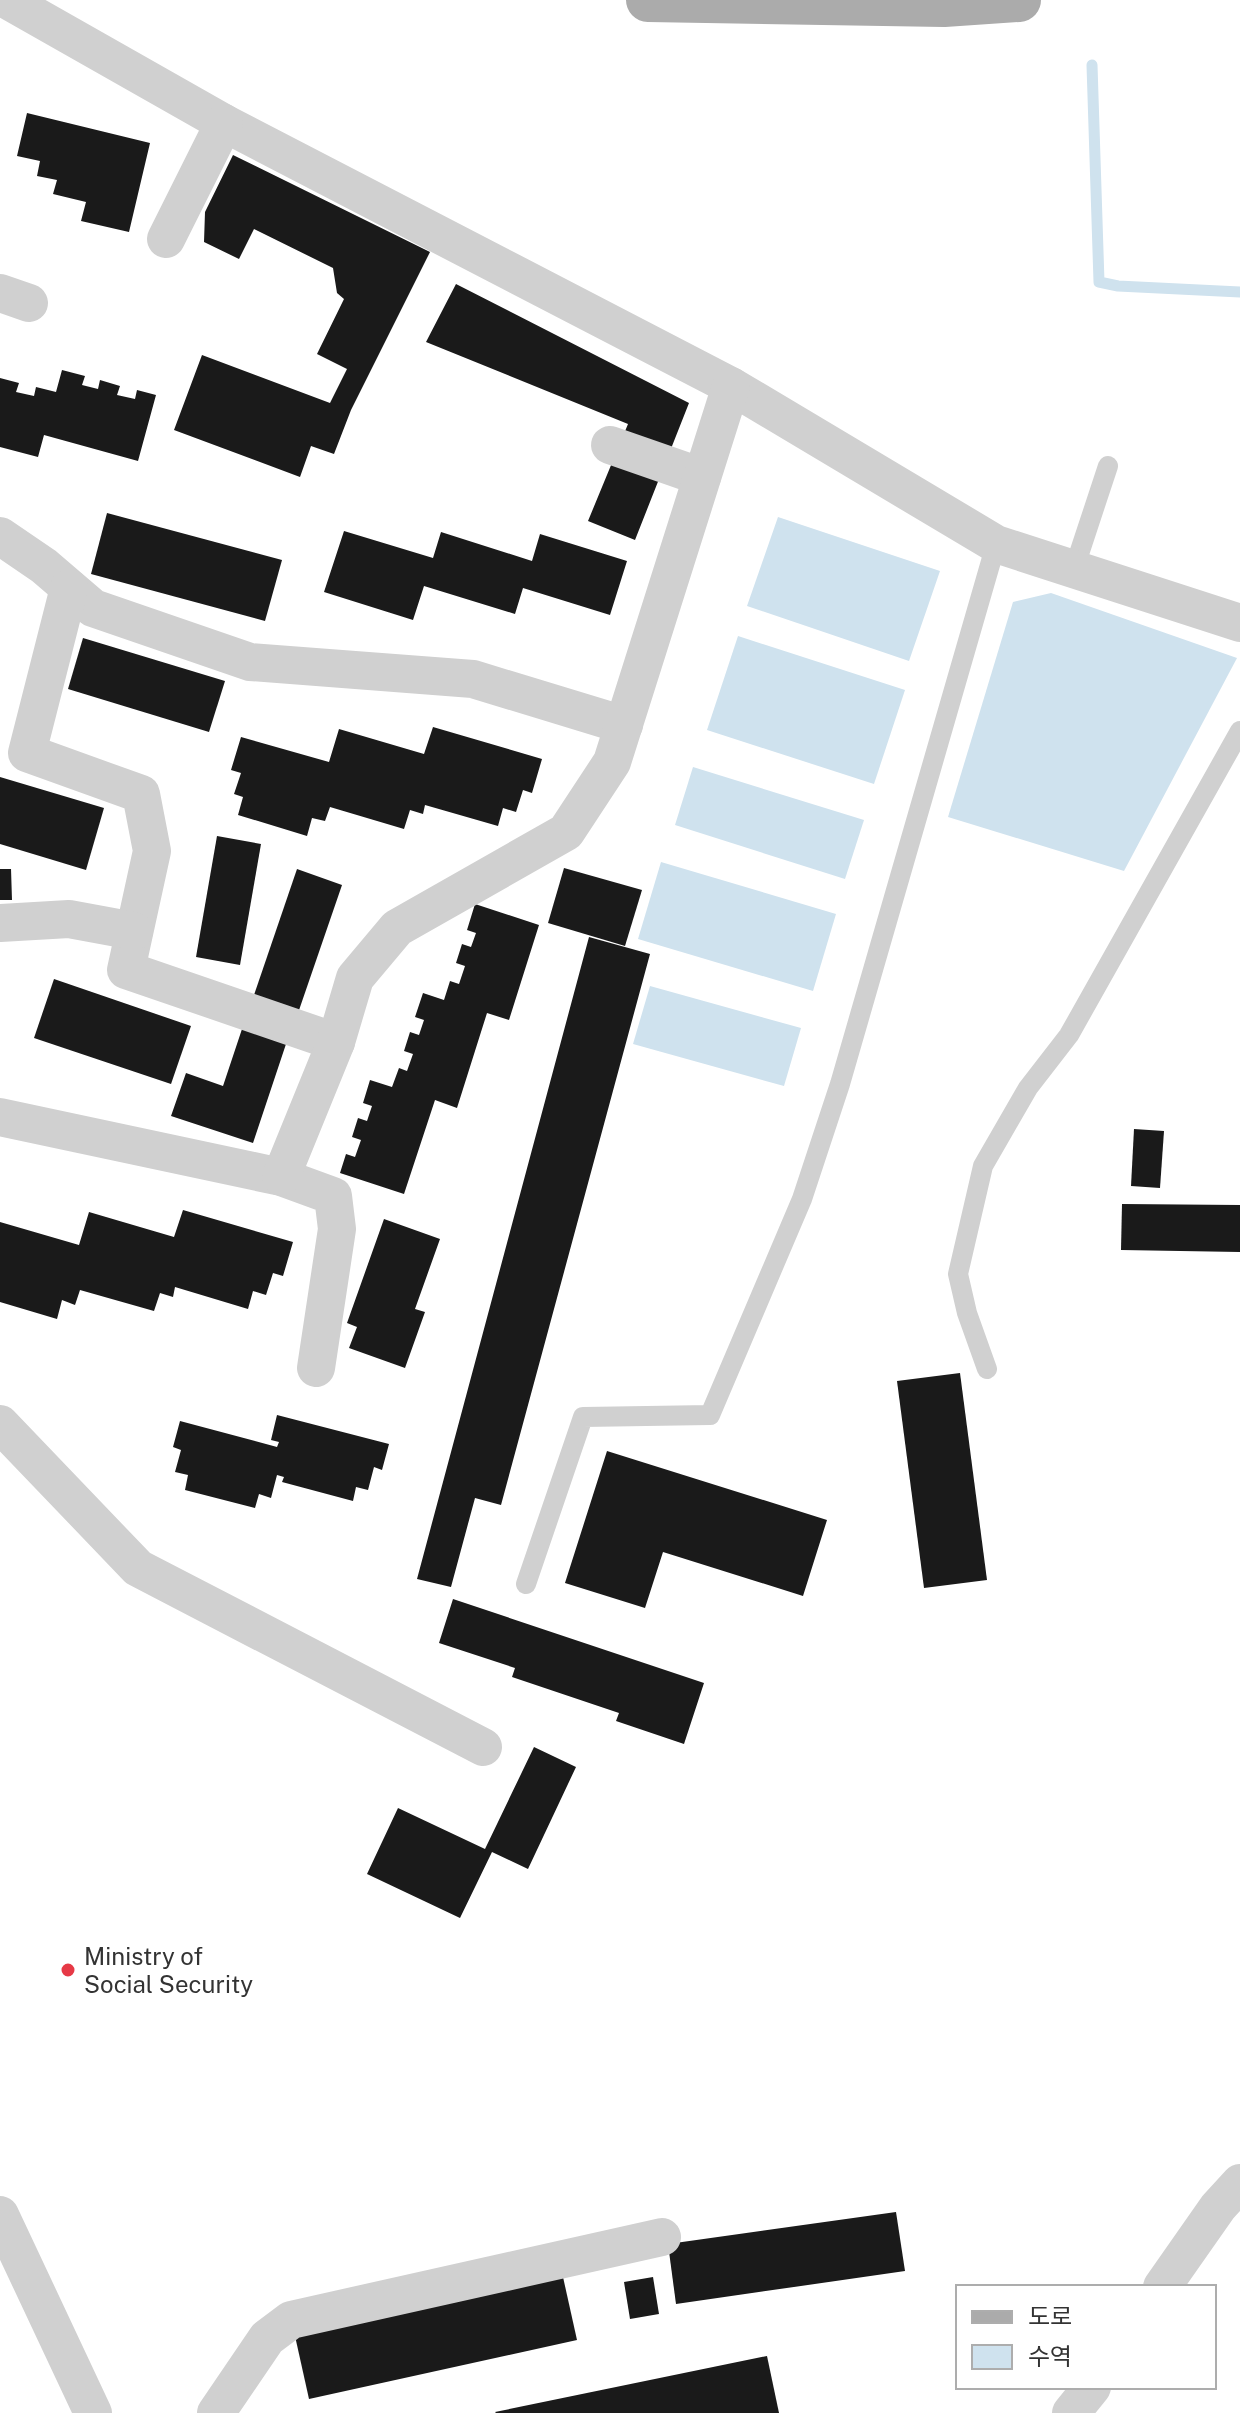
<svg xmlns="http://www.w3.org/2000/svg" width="1240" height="2413" font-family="'Public Sans','Noto Sans KR',sans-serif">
	<rect width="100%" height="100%" fill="#fff"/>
	<g fill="#cfe2ee">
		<polygon points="778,517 940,571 909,661 747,606"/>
		<polygon points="1051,593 1237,658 1124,871 948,817 1013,602"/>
		<polygon points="738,636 905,690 874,784 707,730"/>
		<polygon points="693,767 864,820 845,879 675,825"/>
		<polygon points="661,862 836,914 813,991 638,939"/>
		<polygon points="650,986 801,1028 784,1086 633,1044"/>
	</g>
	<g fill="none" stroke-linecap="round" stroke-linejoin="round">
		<polyline stroke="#cfe2ee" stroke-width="11" points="1092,65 1099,282 1118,286 1240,292"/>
	</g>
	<g fill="#1a1a1a">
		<polygon points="27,113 150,143 129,232 81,221 86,202 53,194 57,180 37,176 40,161 17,156"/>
		<polygon points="233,155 430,252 351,410 334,454 311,446 300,477 174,430 202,355 330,403 347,369 317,354 344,299 337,293 333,268 254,229 239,259 204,242 205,212"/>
		<polygon points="456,284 689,403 635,540 588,521 628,424 426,342"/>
		<polygon points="62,370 85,376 82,385 98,389 100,380 120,386 117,395 135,399 137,390 156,395 138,461 44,435 38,457 0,447 0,378 19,383 16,392 34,396 36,387 56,392"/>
		<polygon points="107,513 282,560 265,621 91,574"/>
		<polygon points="344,531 433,558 441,532 532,561 540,534 627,561 610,615 523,588 515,614 424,586 413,620 324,592"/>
		<polygon points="83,638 225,681 209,732 68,689"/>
		<polygon points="433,727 542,759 532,793 523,790 516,812 503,808 498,826 425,805 423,814 410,810 404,829 330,807 325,821 312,818 307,836 238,815 243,797 234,794 241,773 231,770 241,737 329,762 339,729 424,754"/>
		<polygon points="0,777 104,808 86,870 0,844"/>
		<polygon points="217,836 261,844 240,965 196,957"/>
		<polygon points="564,868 642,890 625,946 548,923"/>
		<polygon points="0,869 11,869 12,900 0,900"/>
		<polygon points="297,869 342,885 298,1013 253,998"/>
		<polygon points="475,904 539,925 509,1020 487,1013 457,1108 435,1100 404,1194 340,1173 346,1154 355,1157 361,1140 352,1137 358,1118 367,1121 372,1106 363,1103 370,1080 392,1087 399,1068 407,1071 413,1054 404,1051 410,1032 419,1035 424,1020 415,1017 423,993 444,1000 450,981 459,984 465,966 456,963 462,944 471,947 476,933 467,930"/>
		<polygon points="589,937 650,954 501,1505 475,1498 451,1587 417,1579"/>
		<polygon points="54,979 191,1026 171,1084 34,1038"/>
		<polygon points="244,1023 288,1038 253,1143 171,1116 186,1073 223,1086"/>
		<polygon points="1134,1129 1164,1131 1160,1188 1131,1186"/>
		<polygon points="1122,1204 1240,1205 1240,1252 1121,1250"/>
		<polygon points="183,1210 293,1242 283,1276 273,1273 266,1295 253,1291 248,1309 175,1287 173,1297 160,1293 154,1311 80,1290 75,1305 62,1300 57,1319 0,1302 0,1222 79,1245 89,1212 174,1237"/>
		<polygon points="384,1219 440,1239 415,1309 425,1312 405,1368 349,1348 357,1327 347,1323"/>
		<polygon points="960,1373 987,1580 924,1588 897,1381"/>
		<polygon points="277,1415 389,1444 382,1470 374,1467 368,1490 356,1487 353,1501 282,1482 284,1477 277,1475 271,1498 259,1494 255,1508 185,1490 188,1475 175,1472 181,1450 173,1447 180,1421 277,1447 279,1442 271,1440"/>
		<polygon points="607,1451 827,1520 803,1596 663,1552 645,1608 565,1583"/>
		<polygon points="453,1599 704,1683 684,1744 616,1721 619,1713 512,1677 515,1668 439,1643"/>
		<polygon points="534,1747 576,1767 528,1869 492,1852 460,1918 367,1874 398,1808 485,1849"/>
		<polygon points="896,2212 905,2271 676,2304 668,2244"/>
		<polygon points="561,2268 577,2340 309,2399 293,2327"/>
		<polygon points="653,2277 659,2314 630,2319 624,2282"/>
		<polygon points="767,2356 779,2413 496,2413 495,2412"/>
	</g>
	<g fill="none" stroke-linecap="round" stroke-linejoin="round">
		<g stroke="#d0d0d0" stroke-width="20">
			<polyline points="1074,569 1108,466"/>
			<polyline points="987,1369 967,1313 958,1274 983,1166 1028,1088 1069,1035 1240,731"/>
			<polyline points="526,1584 583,1417 710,1415 802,1199 840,1084 996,544"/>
		</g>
		<g stroke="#d0d0d0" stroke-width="38">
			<polyline points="7,0 224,123 731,386 996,544 1240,623"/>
			<polyline points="166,239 224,123"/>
			<polyline points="0,293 29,303"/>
			<polyline points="610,445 702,477"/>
			<polyline points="0,536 44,566 93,608 250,662 473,679 624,725"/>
			<polyline points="69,588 27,753 141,794 152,851 126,970 336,1042"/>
			<polyline points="0,923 69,919 134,931"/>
			<polyline points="0,1117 281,1177 333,1196 337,1229 316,1368"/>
			<polyline points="281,1177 336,1042 355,978 397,928 566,832 612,762 731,386"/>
			<polyline points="0,1424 138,1568 483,1747"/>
			<polyline points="0,2215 93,2413"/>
			<polyline points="1162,2287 1218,2207 1240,2183"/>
			<polyline points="216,2413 267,2338 291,2320 662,2237"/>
			<polyline points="1071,2413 1092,2387"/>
		</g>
		<polyline stroke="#ababab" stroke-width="44" points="648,0 944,5 1019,0"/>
	</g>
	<circle fill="#e63946" stroke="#fff" stroke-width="3" cx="68" cy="1970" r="8"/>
	<g text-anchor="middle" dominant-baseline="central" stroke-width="8" stroke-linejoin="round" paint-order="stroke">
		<g font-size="24" fill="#333" stroke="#fff" text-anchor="start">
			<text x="84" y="1956">Ministry of<tspan x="84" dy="28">Social Security</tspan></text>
		</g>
	</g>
	<rect x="956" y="2285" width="260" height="104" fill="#ffffff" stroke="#adadad" stroke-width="2"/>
	<rect x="972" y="2311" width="40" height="12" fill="#ababab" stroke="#adadad" stroke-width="2"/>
	<text x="1028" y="2325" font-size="24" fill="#333333">도로</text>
	<rect x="972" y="2345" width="40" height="24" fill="#cfe2ee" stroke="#adadad" stroke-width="2"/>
	<text x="1028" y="2365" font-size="24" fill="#333333">수역</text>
</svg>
